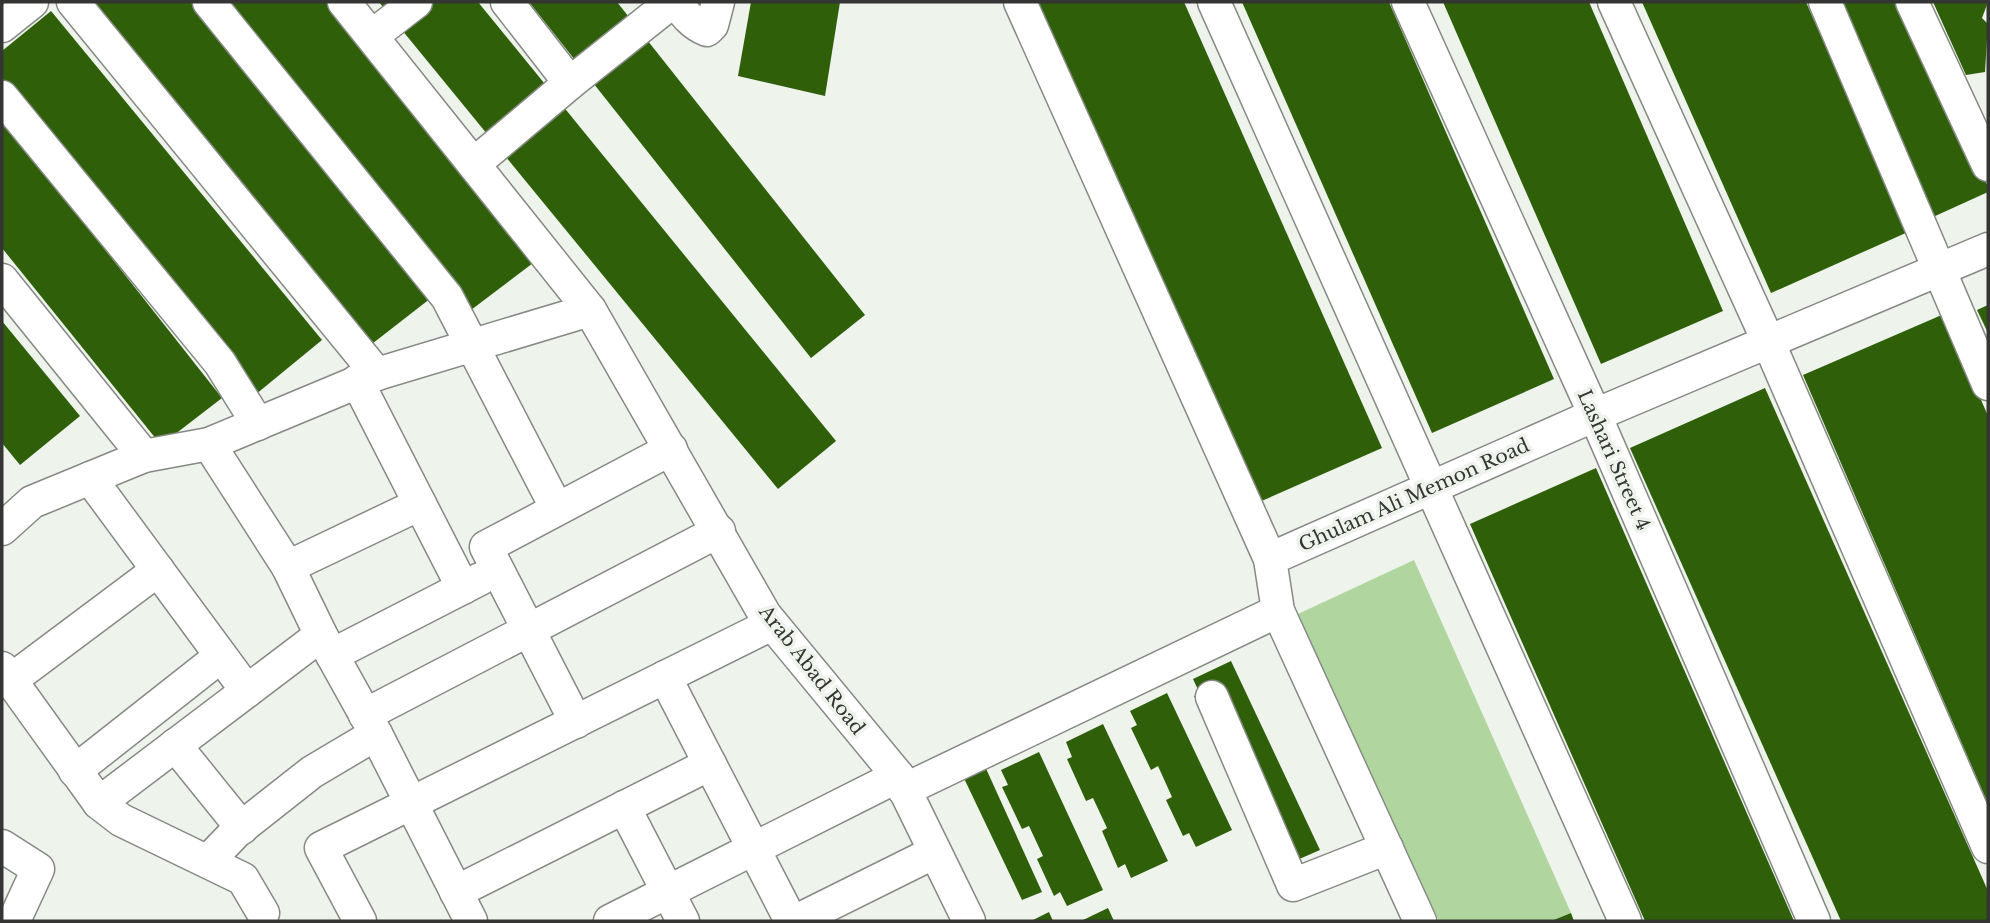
<svg xmlns="http://www.w3.org/2000/svg" width="1990" height="923" font-family="'Libre Baskerville',serif">
	<rect width="100%" height="100%" fill="#eef3ec"/>
	<polygon fill="#b1d59e" points="1414,560 1571,913 1551,921 1439,921 1298,614"/>
	<g fill="#305f0a">
		<polygon points="94,2 197,2 431,298 368,347"/>
		<polygon points="223,2 326,2 533,263 471,310"/>
		<polygon points="379,2 478,2 836,441 778,489"/>
		<polygon points="529,2 617,2 865,315 811,358"/>
		<polygon points="751,2 840,2 825,96 738,76"/>
		<polygon points="1035,2 1184,2 1382,448 1257,503"/>
		<polygon points="1242,2 1389,2 1554,379 1432,433"/>
		<polygon points="1443,2 1589,2 1723,311 1601,364"/>
		<polygon points="1642,2 1806,2 1908,232 1771,293"/>
		<polygon points="1833,2 1903,2 1988,187 1988,192 1933,217"/>
		<polygon points="1933,2 1988,2 1982,18 1988,24 1985,72 1966,75"/>
		<polygon points="51,11 322,340 255,395 2,87 2,51"/>
		<polygon points="2,119 222,398 161,445 2,248"/>
		<polygon points="1988,305 1988,333 1977,310"/>
		<polygon points="1944,314 1988,416 1988,804 1803,375"/>
		<polygon points="2,321 80,416 20,465 2,443"/>
		<polygon points="1765,388 1988,891 1988,921 1841,921 1630,448"/>
		<polygon points="1596,468 1668,633 1794,921 1645,921 1506,606 1470,524"/>
		<polygon points="1231,661 1320,850 1281,867 1194,696 1200,694 1193,679"/>
		<polygon points="1167,693 1232,830 1196,847 1189,833 1183,836 1166,800 1172,797 1158,766 1151,770 1131,728 1137,725 1130,711"/>
		<polygon points="1103,724 1168,861 1131,878 1125,864 1118,868 1102,831 1107,828 1093,798 1086,801 1067,759 1072,757 1066,742"/>
		<polygon points="1039,752 1103,890 1067,906 1060,892 1054,896 1037,859 1043,856 1029,826 1022,829 1002,787 1008,785 1001,770"/>
		<polygon points="983,762 1042,892 1022,900 961,772"/>
		<polygon points="1108,908 1114,921 1081,921"/>
		<polygon points="1049,912 1053,921 1031,921"/>
		<polygon points="1571,913 1574,921 1551,921"/>
	</g>
	<g fill="none" stroke-linecap="round" stroke-linejoin="round">
		<defs>
			<g id="minor">
				<polyline points="73,2 377,374"/>
				<polyline points="209,2 447,297 557,509"/>
				<polyline points="344,2 590,310 765,615 898,776 969,921"/>
				<polyline points="507,2 570,83"/>
				<path d="M676 2C685 14 692 24 707 30L712 25 718 2"/>
				<polyline points="1020,2 1270,559"/>
				<polyline points="1214,2 1625,921"/>
				<polyline points="1408,2 1595,415 1814,921"/>
				<polyline points="1614,2 1768,341 1988,847"/>
				<polyline points="1825,2 1988,384"/>
				<polyline points="1912,2 1988,165"/>
				<polyline points="2,26 32,2"/>
				<polyline points="372,36 416,2"/>
				<polyline points="2,97 220,363 258,424"/>
				<polyline points="474,164 570,83 672,2"/>
				<polyline points="2,280 144,456"/>
				<polyline points="357,381 463,588"/>
				<polyline points="209,444 288,567 321,635 376,734 471,921"/>
				<polyline points="90,478 247,691"/>
				<polyline points="2,529 32,502 144,456 209,444 377,374 590,310"/>
				<polyline points="288,567 420,504"/>
				<polyline points="1278,611 1420,921"/>
				<polyline points="332,655 480,579"/>
				<polyline points="2,668 99,803 121,820 243,879 263,913"/>
				<polyline points="665,677 791,921"/>
				<polyline points="11,680 158,570"/>
				<polyline points="1212,697 1293,885 1387,848"/>
				<polyline points="365,715 719,531"/>
				<polyline points="576,722 486,547 671,449"/>
				<polyline points="175,745 242,828"/>
				<polyline points="75,771 221,656"/>
				<polyline points="904,790 1278,611 1270,559 1595,415 1988,249"/>
				<polyline points="99,803 321,635"/>
				<polyline points="624,807 683,921"/>
				<polyline points="2,846 38,869 14,921"/>
				<polyline points="208,861 237,831 312,772 376,734"/>
				<polyline points="456,892 710,764"/>
				<polyline points="360,921 321,848 772,624"/>
				<polyline points="610,921 898,776"/>
				<polyline points="796,921 935,852"/>
			</g>
		</defs>
		<use href="#minor" stroke="#868a84" stroke-width="35"/>
		<use href="#minor" stroke="#fff" stroke-width="32"/>
	</g>
	<g text-anchor="middle" dominant-baseline="central" stroke-width="7" stroke-linejoin="round" paint-order="stroke">
		<g font-size="19" fill="#353634" stroke="#eef3ec">
			<text transform="translate(1614 460) rotate(66)">Lashari Street 4</text>
			<text transform="translate(1414 495) rotate(-24)">Ghulam Ali Memon Road</text>
			<text transform="translate(812 670) rotate(52)">Arab Abad Road</text>
		</g>
	</g>
	<rect width="1990" height="923" fill="none" stroke="#353634" stroke-width="7"/>
</svg>
